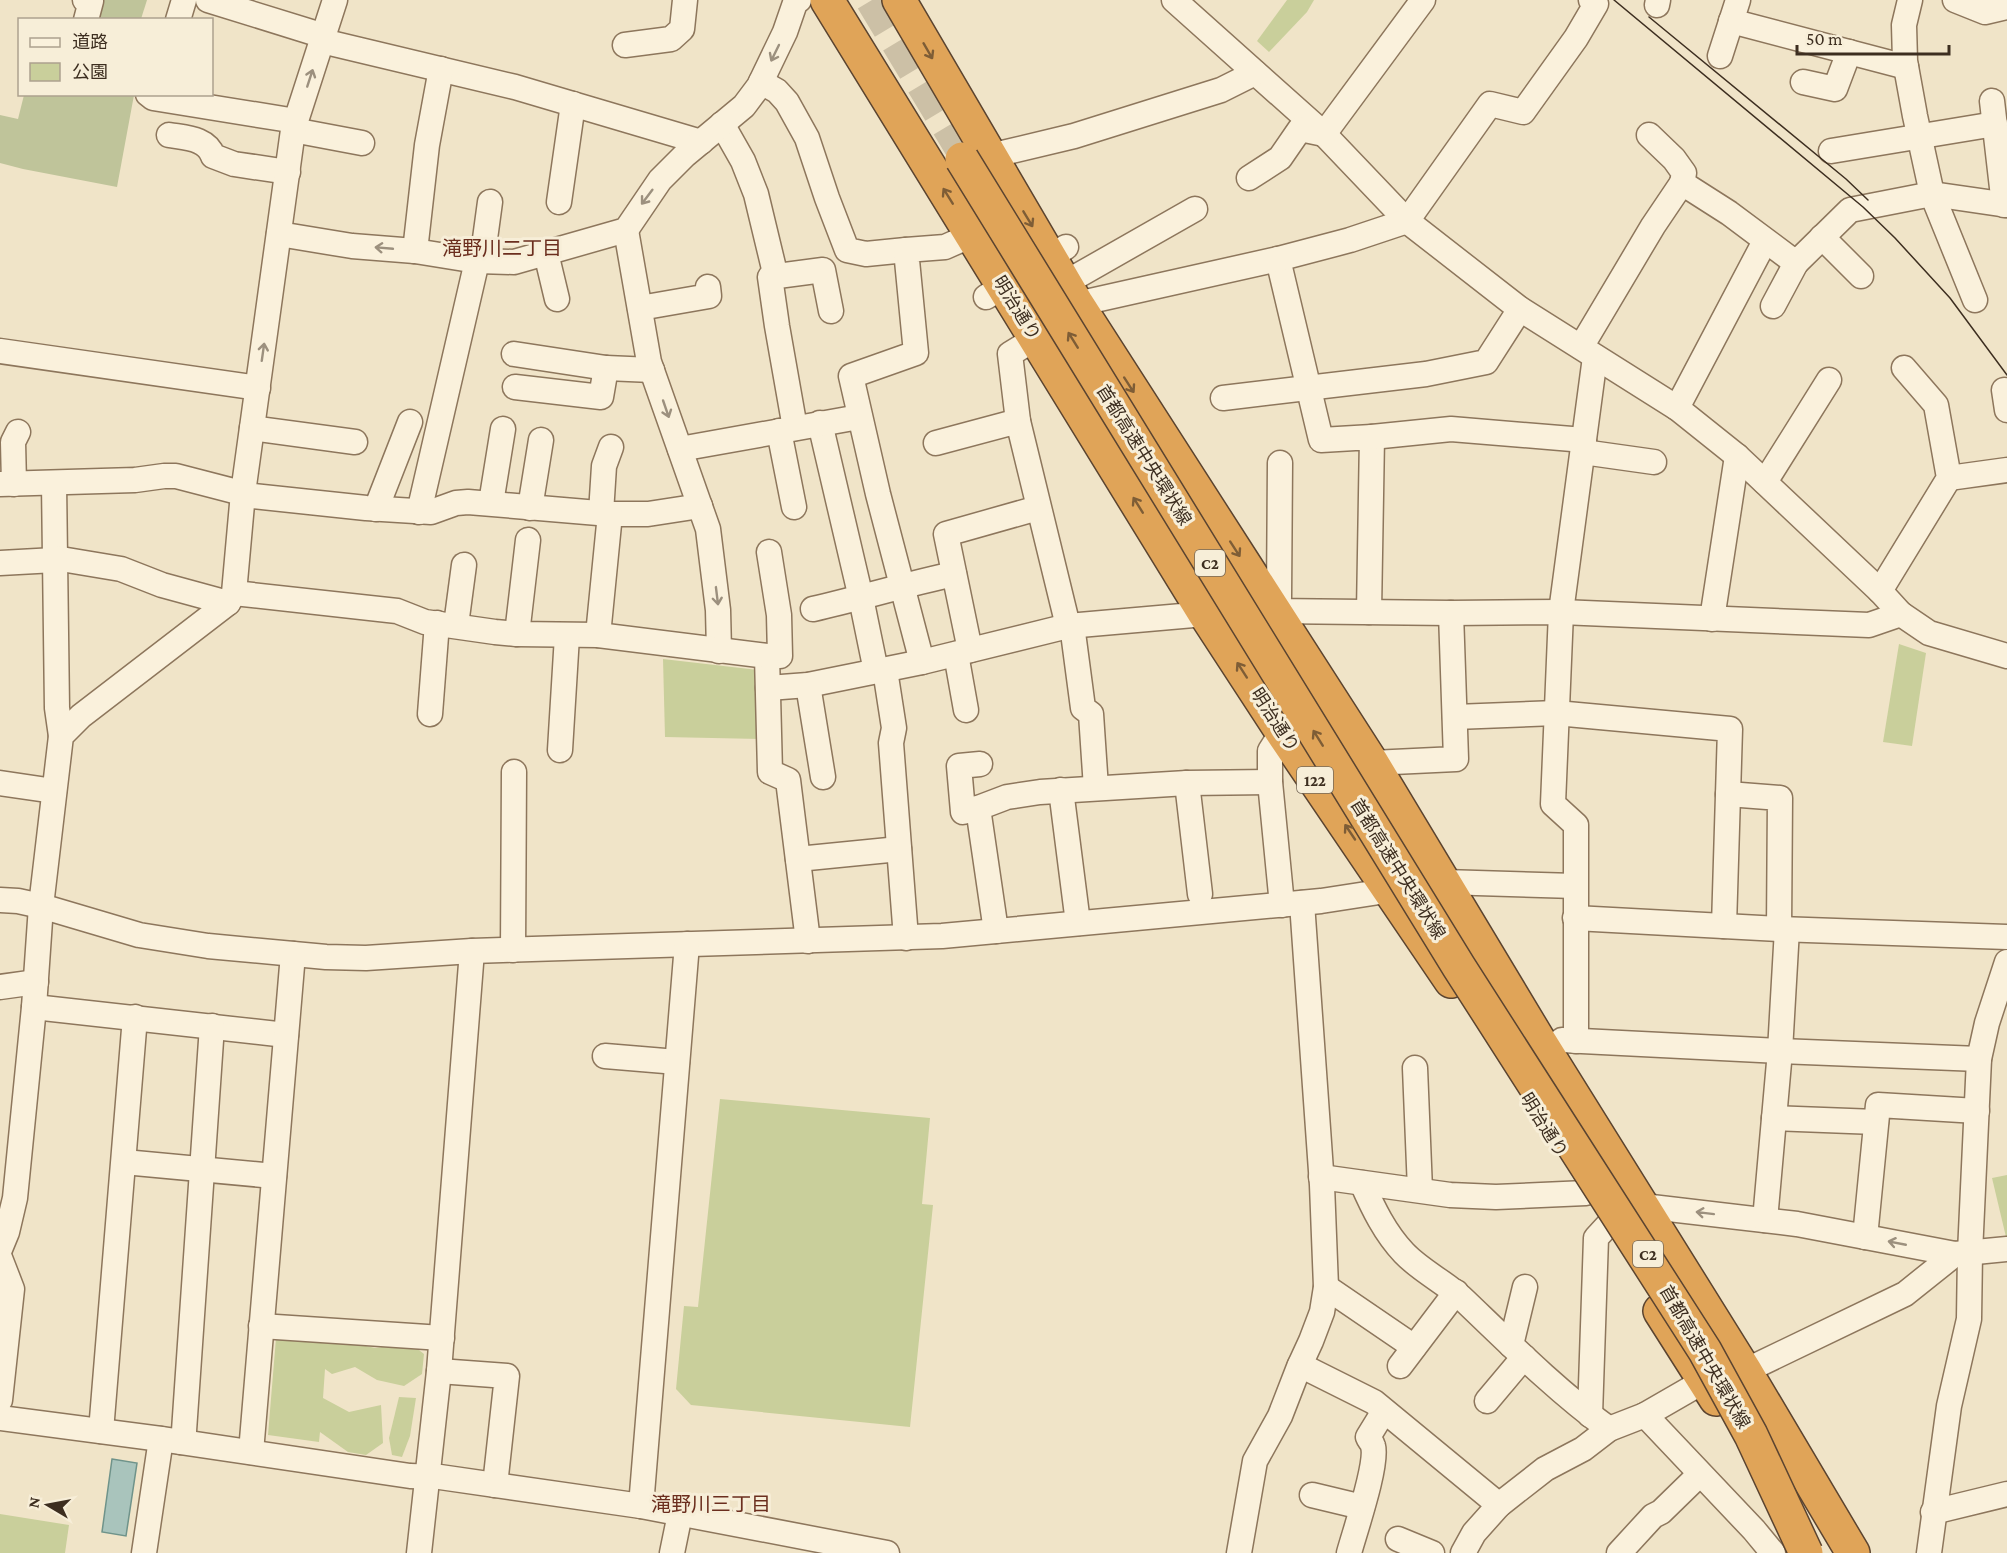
<svg xmlns="http://www.w3.org/2000/svg" width="2007" height="1553" font-family="'Crimson Pro','Noto Sans JP',serif">
	<rect width="100%" height="100%" fill="#f0e4c8"/>
	<g fill="#c9cf9b">
		<polygon points="1287,0 1314,0 1307,12 1269,52 1257,41"/>
		<polygon points="1899,644 1926,653 1912,746 1883,742"/>
		<polygon points="663,659 758,670 760,739 665,737"/>
		<polygon points="720,1099 930,1118 922,1204 933,1205 910,1427 691,1405 676,1389 684,1306 698,1307"/>
		<polygon points="2007,1175 2007,1236 2006,1237 1992,1178"/>
		<polygon points="327,1337 375,1348 410,1343 424,1354 422,1374 404,1386 377,1380 355,1367 332,1374 325,1369 323,1398 349,1412 381,1405 383,1443 366,1455 348,1452 320,1432 319,1442 268,1435 276,1338"/>
		<polygon points="399,1397 416,1398 410,1436 402,1457 392,1455 389,1438"/>
		<polygon points="0,1514 69,1525 65,1553 0,1553"/>
	</g>
	<g fill="#bfc49a">
		<polygon points="97,0 147,0 141,19 92,20"/>
		<polygon points="24,95 134,95 117,187 23,169 0,163 0,115 18,119"/>
	</g>
	<polygon fill="#a9c4bc" stroke="#6f938a" stroke-width="1.5" points="112,1459 137,1463 126,1536 102,1532"/>
	<g fill="none" stroke-linecap="round" stroke-linejoin="round">
		<polyline stroke="#ccc0a6" stroke-width="33" stroke-dasharray="33 16" stroke-linecap="butt" points="872,0 981,181"/>
		<defs>
			<g id="minor">
				<polyline points="85,0 91,1 86,20"/>
				<polyline points="208,0 324,36"/>
				<polyline points="1174,0 1324,134 1407,221 1520,309 1677,408 1737,456 1880,591 1901,614 1929,633 2007,656"/>
				<polyline points="1910,0 1904,25 1905,61 1915,116 1932,194 1975,300"/>
				<polyline points="1955,0 1985,12 2007,7"/>
				<polyline points="1657,5 1658,0"/>
				<polyline points="178,20 184,0"/>
				<polyline points="1731,21 1906,67"/>
				<polyline points="322,41 515,87 701,142"/>
				<polyline points="625,45 671,39 682,29 685,0"/>
				<polyline points="1720,56 1738,0"/>
				<polyline points="761,82 777,91 787,102 807,138 827,198 847,250 866,254 906,250"/>
				<polyline points="1803,82 1835,89 1849,52"/>
				<polyline points="148,94 153,98 296,121"/>
				<polyline points="1992,101 2004,205"/>
				<polyline points="722,124 743,161 756,194 776,277"/>
				<polyline points="293,130 362,143"/>
				<path d="M169 135C186 138 207 138 213 156L234 164 288 172"/>
				<polyline points="1649,135 1674,159 1684,173 1682,183"/>
				<polyline points="1831,151 1995,124"/>
				<polyline points="990,156 1074,136 1221,90 1255,73"/>
				<polyline points="1249,178 1280,158 1300,129 1324,134 1423,0"/>
				<polyline points="559,202 573,104"/>
				<polyline points="626,230 649,362 708,529 718,610 719,651"/>
				<polyline points="279,234 352,246 415,251 477,261 514,262 626,230 660,180 685,155 744,106 759,86 785,32 795,3 799,0"/>
				<polyline points="1822,237 1861,276"/>
				<polyline points="415,251 427,145 441,69"/>
				<polyline points="546,253 557,299"/>
				<polyline points="1278,259 1321,440 1372,437 1369,612"/>
				<polyline points="482,261 490,202"/>
				<polyline points="1065,283 1195,209"/>
				<polyline points="986,297 1066,247"/>
				<polyline points="1077,304 1278,259 1350,240 1407,221 1490,104 1523,112 1576,38 1596,4 1591,0"/>
				<polyline points="1773,306 1796,263"/>
				<polyline points="640,308 709,296 708,287"/>
				<polyline points="1036,338 1010,354 1018,421 1068,626"/>
				<polyline points="1581,347 1653,226 1682,183 1729,213 1796,263 1850,210 1932,194 2007,205"/>
				<polyline points="0,351 258,388"/>
				<polyline points="514,354 606,368 652,370"/>
				<polyline points="515,387 601,397 606,368"/>
				<polyline points="2004,390 2007,410"/>
				<polyline points="1223,398 1426,374 1486,362 1520,309"/>
				<polyline points="1677,408 1765,241"/>
				<polyline points="820,423 861,598 876,671"/>
				<polyline points="252,428 355,442"/>
				<polyline points="795,428 777,326 770,277 823,270 831,311"/>
				<polyline points="779,431 794,507"/>
				<polyline points="1372,437 1451,429 1584,440"/>
				<polyline points="936,443 1018,421"/>
				<polyline points="680,449 859,417"/>
				<polyline points="1583,452 1654,462"/>
				<polyline points="1280,463 1279,598 1274,611 1451,613 1561,612 1869,625 1901,614"/>
				<polyline points="1949,478 2007,470"/>
				<polyline points="1765,482 1829,380"/>
				<polyline points="54,483 57,708 61,736"/>
				<polyline points="0,484 135,480 164,476 176,476 253,496 366,508 431,512 456,503 468,502 610,514 648,514 700,506"/>
				<polyline points="14,484 13,442 18,432"/>
				<polyline points="491,503 503,429"/>
				<polyline points="530,508 541,440"/>
				<polyline points="376,509 410,422"/>
				<polyline points="419,512 477,261"/>
				<polyline points="601,513 604,466 611,447"/>
				<polyline points="55,558 121,569 162,585 228,603"/>
				<polyline points="0,563 55,560"/>
				<polyline points="1880,591 1949,478 1936,405 1904,368"/>
				<polyline points="234,593 397,611 425,622 495,632 517,634 598,635 767,656 770,772 788,780 808,941"/>
				<path d="M813 609C861 598 907 584 954 574"/>
				<polyline points="1712,619 1737,456"/>
				<polyline points="456,625 464,565"/>
				<polyline points="1072,625 1083,708 1091,714 1096,788"/>
				<polyline points="517,634 528,540"/>
				<polyline points="598,635 610,514"/>
				<polyline points="970,650 946,534 1038,508"/>
				<polyline points="956,654 966,710"/>
				<polyline points="767,656 780,656 779,615 769,552"/>
				<polyline points="922,662 878,494 851,376 916,353 906,250 945,247 972,235"/>
				<polyline points="885,670 894,728 891,743 906,938"/>
				<polyline points="808,685 823,777"/>
				<polyline points="768,688 808,685 922,662 1068,626 1205,614"/>
				<polyline points="430,714 437,623"/>
				<polyline points="1455,717 1556,713 1730,729 1724,926"/>
				<polyline points="1282,732 1270,751 1270,782 1282,905"/>
				<polyline points="560,750 567,636"/>
				<polyline points="1372,763 1456,759 1451,613"/>
				<polyline points="0,783 54,791"/>
				<polyline points="1187,783 1200,894"/>
				<polyline points="1061,790 1078,923"/>
				<polyline points="1728,794 1780,798 1779,929"/>
				<polyline points="978,808 963,812 959,766 980,764"/>
				<polyline points="798,859 899,849"/>
				<polyline points="0,900 18,901 41,906 139,935 208,946 326,957 366,958 472,951 942,936 1321,901 1444,882 1575,886"/>
				<polyline points="1575,918 1779,929 2007,937"/>
				<polyline points="996,931 978,808 1007,797 1040,792 1187,783 1270,782"/>
				<polyline points="513,950 514,772"/>
				<polyline points="0,987 36,982"/>
				<polyline points="34,1007 286,1035"/>
				<polyline points="1562,1040 1780,1051 1979,1059"/>
				<polyline points="1576,1041 1576,825 1553,804 1561,612 1595,357"/>
				<polyline points="605,1056 677,1062"/>
				<polyline points="1415,1068 1420,1190"/>
				<polyline points="1774,1118 1876,1122"/>
				<polyline points="124,1162 274,1176"/>
				<polyline points="1321,1177 1450,1195 1496,1197 1586,1193"/>
				<path d="M1362 1183C1373 1208 1385 1233 1404 1253 1422 1272 1447 1283 1465 1301 1512 1346 1557 1391 1609 1429"/>
				<polyline points="1643,1206 1797,1224 1955,1254"/>
				<polyline points="1765,1220 1780,1051 1787,929"/>
				<polyline points="1865,1237 1878,1105 1977,1111"/>
				<polyline points="0,1249 7,1232 15,1198 34,1007 41,906 61,736 81,716 228,603 234,593 243,493 293,130 335,0"/>
				<polyline points="0,1258 12,1289 0,1400"/>
				<polyline points="1326,1287 1414,1347"/>
				<polyline points="261,1326 442,1338"/>
				<polyline points="1511,1345 1525,1287"/>
				<polyline points="1300,1365 1374,1402 1499,1505"/>
				<polyline points="1400,1366 1456,1292"/>
				<polyline points="439,1371 507,1376 495,1485"/>
				<polyline points="1745,1371 1905,1294 1955,1254 2007,1249"/>
				<polyline points="1487,1401 1524,1357"/>
				<polyline points="1590,1415 1596,1238 1607,1226"/>
				<polyline points="1645,1415 1754,1530 1773,1553"/>
				<polyline points="0,1418 161,1439 410,1476 440,1477 641,1506 887,1553"/>
				<polyline points="101,1431 135,1017"/>
				<polyline points="181,1442 184,1431 212,1026"/>
				<polyline points="251,1452 293,954"/>
				<polyline points="1312,1495 1362,1507"/>
				<polyline points="641,1506 687,944"/>
				<polyline points="1933,1512 2007,1494"/>
				<polyline points="1398,1539 1432,1553"/>
				<polyline points="144,1553 161,1439"/>
				<polyline points="419,1553 439,1371 472,951"/>
				<polyline points="672,1553 680,1514"/>
				<polyline points="1239,1553 1255,1461 1280,1416 1299,1367 1311,1341 1322,1312 1326,1287 1322,1185 1302,903"/>
				<path d="M1349 1553C1355 1531 1378 1464 1373 1446 1372 1442 1369 1440 1368 1437L1384 1411"/>
				<polyline points="1463,1553 1474,1533 1499,1505 1545,1469 1583,1449 1609,1429 1645,1415 1704,1381"/>
				<polyline points="1619,1553 1653,1516 1661,1512 1700,1474"/>
				<polyline points="1929,1553 1949,1406 1969,1319 1970,1253 1979,1059 1987,1023 2007,962"/>
			</g>
			<g id="highway">
				<polyline points="827,0 1205,614 1282,732 1451,981"/>
				<polyline points="899,0 1077,304 1372,763 1538,1039 1745,1371 1853,1553"/>
				<polyline points="1660,1311 1716,1399"/>
			</g>
		</defs>
		<use href="#minor" stroke="#8d765c" stroke-width="27"/>
		<use href="#highway" stroke="#5b4430" stroke-width="36"/>
		<use href="#minor" stroke="#faf1dc" stroke-width="24"/>
		<use href="#highway" stroke="#e0a458" stroke-width="33"/>
		<g stroke="#3d2e20" stroke-width="1.5">
			<polyline points="1614,0 1863,207 1895,238 1950,298 2007,375"/>
			<polyline points="1649,17 1846,179 1868,200"/>
		</g>
		<defs>
			<polyline id="highway-bridge" points="962,159 1459,967 1705,1351 1751,1435 1806,1553"/>
		</defs>
		<use href="#highway-bridge" stroke="#5b4430" stroke-width="36" stroke-linecap="butt"/>
		<use href="#highway-bridge" stroke="#e0a458" stroke-width="33"/>
	</g>
	<defs><path id="oneway-shaft" d="M-6 0H5M1.5-3L5.5 0L1.5 3" fill="none" stroke-width="1.6" stroke-linecap="round" stroke-linejoin="round" transform="scale(1.5)"/></defs>
	<g stroke="#7e5d36">
		<use href="#oneway-shaft" transform="translate(928 51) rotate(60)"/>
		<use href="#oneway-shaft" transform="translate(948 196) rotate(-122)"/>
		<use href="#oneway-shaft" transform="translate(1028 219) rotate(59)"/>
		<use href="#oneway-shaft" transform="translate(1073 340) rotate(-122)"/>
		<use href="#oneway-shaft" transform="translate(1129 385) rotate(57)"/>
		<use href="#oneway-shaft" transform="translate(1138 505) rotate(-122)"/>
		<use href="#oneway-shaft" transform="translate(1235 549) rotate(57)"/>
		<use href="#oneway-shaft" transform="translate(1242 670) rotate(-123)"/>
		<use href="#oneway-shaft" transform="translate(1318 738) rotate(-122)"/>
		<use href="#oneway-shaft" transform="translate(1350 832) rotate(-124)"/>
	</g>
	<g stroke="#9c907e">
		<use href="#oneway-shaft" transform="translate(775 53) rotate(116)"/>
		<use href="#oneway-shaft" transform="translate(310 78) rotate(-72)"/>
		<use href="#oneway-shaft" transform="translate(647 197) rotate(127)"/>
		<use href="#oneway-shaft" transform="translate(384 248) rotate(-175)"/>
		<use href="#oneway-shaft" transform="translate(263 352) rotate(-82)"/>
		<use href="#oneway-shaft" transform="translate(666 409) rotate(71)"/>
		<use href="#oneway-shaft" transform="translate(717 596) rotate(83)"/>
		<use href="#oneway-shaft" transform="translate(1705 1213) rotate(-173)"/>
		<use href="#oneway-shaft" transform="translate(1897 1243) rotate(-169)"/>
	</g>
	<g text-anchor="middle" dominant-baseline="central" stroke-width="6" stroke-linejoin="round" paint-order="stroke">
		<g fill="#f7eed8" stroke="#756857" stroke-width="1.5">
			<rect x="1195" y="550" width="30" height="26" rx="4.5"/>
			<rect x="1297" y="767" width="36" height="26" rx="4.5"/>
			<rect x="1633" y="1241" width="30" height="26" rx="4.5"/>
		</g>
		<g font-size="16" font-weight="bold" fill="#3d2e20">
			<text x="1210" y="563">C2</text>
			<text x="1315" y="780">122</text>
			<text x="1648" y="1254">C2</text>
		</g>
		<g font-size="18" fill="#3d2e20" stroke="#f7eed8">
			<text transform="translate(1017 308) rotate(58)">明治通り</text>
			<text transform="translate(1144 455) rotate(58)">首都高速中央環状線</text>
			<text transform="translate(1275 720) rotate(57)">明治通り</text>
			<text transform="translate(1398 869) rotate(58)">首都高速中央環状線</text>
			<text transform="translate(1544 1125) rotate(58)">明治通り</text>
			<text transform="translate(1705 1357) rotate(60)">首都高速中央環状線</text>
		</g>
		<g font-size="20" fill="#6b2e1e" stroke="#f7eed8">
			<text x="502" y="248">滝野川二丁目</text>
			<text x="711" y="1504">滝野川三丁目</text>
		</g>
	</g>
	<rect x="18" y="18" width="195" height="78" fill="#f7eed8" stroke="#ada18e" stroke-width="1.5"/>
	<rect x="30" y="38" width="30" height="9" fill="#faf1dc" stroke="#ada18e" stroke-width="1.5"/>
	<text x="72" y="48" font-size="18" fill="#3d2e20">道路</text>
	<rect x="30" y="63" width="30" height="18" fill="#c9cf9b" stroke="#ada18e" stroke-width="1.5"/>
	<text x="72" y="78" font-size="18" fill="#3d2e20">公園</text>
	<g transform="translate(48 1505) rotate(280)" stroke="#f7eed8" stroke-width="4.5" paint-order="stroke">
	<path d="M0-4.5L10 22L0 15L-10 22Z" fill="#3d2e20"/>
	<text y="-9" font-size="16" font-weight="bold" text-anchor="middle" fill="#3d2e20">N</text>
	</g>
	<path d="M1797 45v9h152v-9" fill="none" stroke="#3d2e20" stroke-width="3"/>
	<text x="1806" y="45" font-size="18" fill="#3d2e20" stroke="#f7eed8" stroke-width="4.5" paint-order="stroke">50 m</text>
</svg>
